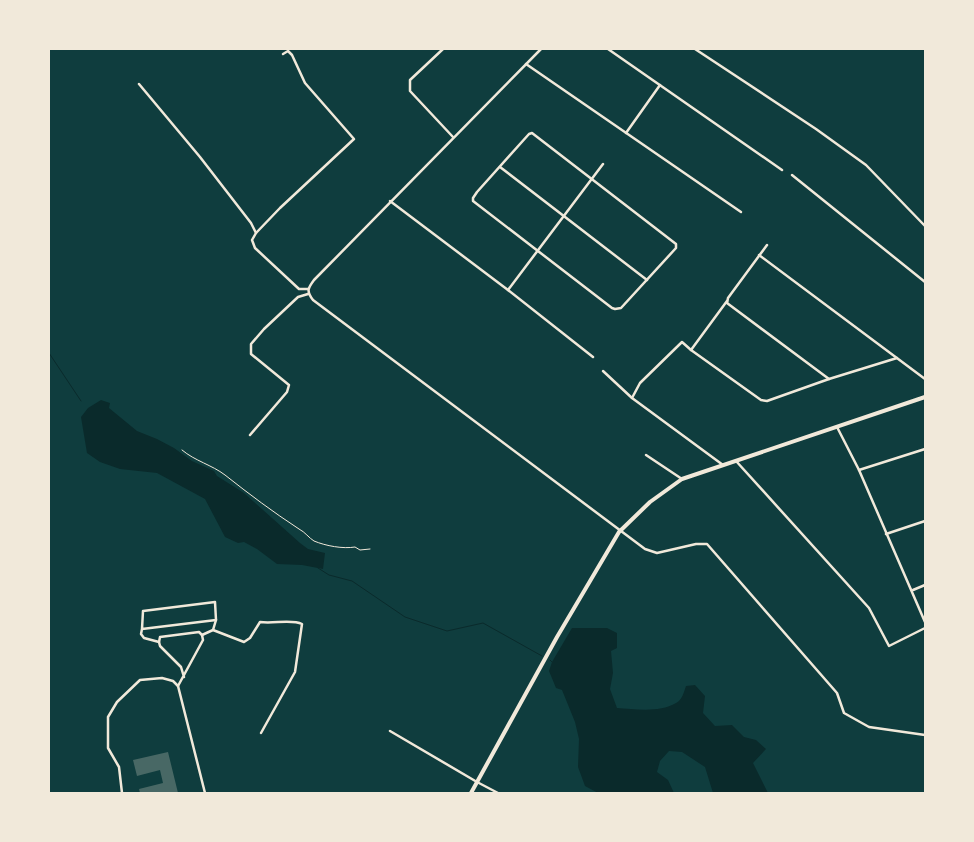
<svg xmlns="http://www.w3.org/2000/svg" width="974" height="842" font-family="Manrope,sans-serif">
	<rect width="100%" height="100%" fill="#0f3d3e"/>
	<g fill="#0a2a2b">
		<polygon points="101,400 110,403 109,408 137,431 157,439 174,448 192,461 214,471 217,476 244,493 300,543 308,549 325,553 323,569 302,565 277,564 257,549 244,542 238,543 225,537 205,499 157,473 120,469 100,462 87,453 81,417 88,408"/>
		<path d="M572 628H607L617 633V648L611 651 613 673 610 689 617 708C635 709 659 713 676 703 682 700 684 692 686 686L695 685 705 696 703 713 715 726 732 725 744 737 756 740 766 749 753 763 768 793H713L705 767 682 752 669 751 660 761 657 772 668 780 674 793H598L585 786 578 767 579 739 575 722 562 690 556 688 549 671 552 662Z"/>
	</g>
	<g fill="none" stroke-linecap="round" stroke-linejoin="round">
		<g stroke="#0a2a2b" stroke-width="1">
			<polyline points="49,353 81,401"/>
			<polyline points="318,568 329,575 352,581 405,617 447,631 483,623 542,656"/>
			<polyline points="550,660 552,662"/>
		</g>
	</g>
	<polygon fill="#486865" points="168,752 178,793 140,793 139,789 163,783 160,770 137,776 133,760"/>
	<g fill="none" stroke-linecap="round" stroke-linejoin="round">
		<path stroke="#f1e9da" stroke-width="1" d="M182 450C195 461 212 465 225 475 249 494 273 512 299 529 305 532 309 538 314 541 326 546 343 549 355 547L360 550 370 549"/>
		<g stroke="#f1e9da" stroke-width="2.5">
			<polyline points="443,49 410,80 410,91 453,137"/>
			<path d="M541 49 314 280C308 288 306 291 313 300L645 549 657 553 696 544H707L837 693 844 713 869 727 925 735"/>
			<polyline points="608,49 782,170"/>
			<polyline points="695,49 816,129 866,165 925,226"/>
			<polyline points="526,64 741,212"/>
			<polyline points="139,84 200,157 251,223 256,233 252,240 255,248 299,289 308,289"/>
			<polygon points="532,133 676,244 676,248 621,308 615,309 612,308 473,201 473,198 477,192 529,134"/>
			<polyline points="626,133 660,85"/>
			<polyline points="500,167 647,280"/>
			<polyline points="792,175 925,282"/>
			<polyline points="390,201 508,290 593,357"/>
			<polyline points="256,233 280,208 354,139 305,83 292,55 288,51 283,54"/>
			<polyline points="767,245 728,298 727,303 829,379 897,358"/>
			<polyline points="759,255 925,379"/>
			<polyline points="508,290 603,164"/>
			<polyline points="727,301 691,350 761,400 767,401 829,379"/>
			<polyline points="603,371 632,398 723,465"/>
			<polyline points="632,398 640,383 682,342 691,350"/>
			<polyline points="837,427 859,470 925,622"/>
			<polyline points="250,435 287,392 289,385 251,354 251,344 264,329 298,297 308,294"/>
			<polyline points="646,455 682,479"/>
			<polyline points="736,461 869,608 889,646 925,628"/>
			<polyline points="859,470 925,449"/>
			<polyline points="886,534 925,521"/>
			<polyline points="913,590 925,585"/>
			<polyline points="142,629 143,611 215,602 216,620 142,629 141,634 144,638 159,642"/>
			<polyline points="213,630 216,620"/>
			<path d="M202 635 213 630 244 642 250 638 260 622C273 624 292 619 302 624L295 672 261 733"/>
			<polyline points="178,686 203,640 202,635 199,632 160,637 159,642 160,646 181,667 184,677"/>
			<polyline points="390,731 477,782 498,793"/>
			<polyline points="122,793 119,767 108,748 108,717 117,702 140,680 162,678 173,681 178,686 205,793"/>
		</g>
		<polyline stroke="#f1e9da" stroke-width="4" points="471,793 557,637 619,532 650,502 682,479 925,397"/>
	</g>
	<rect width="974" height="842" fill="none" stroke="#f1e9da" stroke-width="100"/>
</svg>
